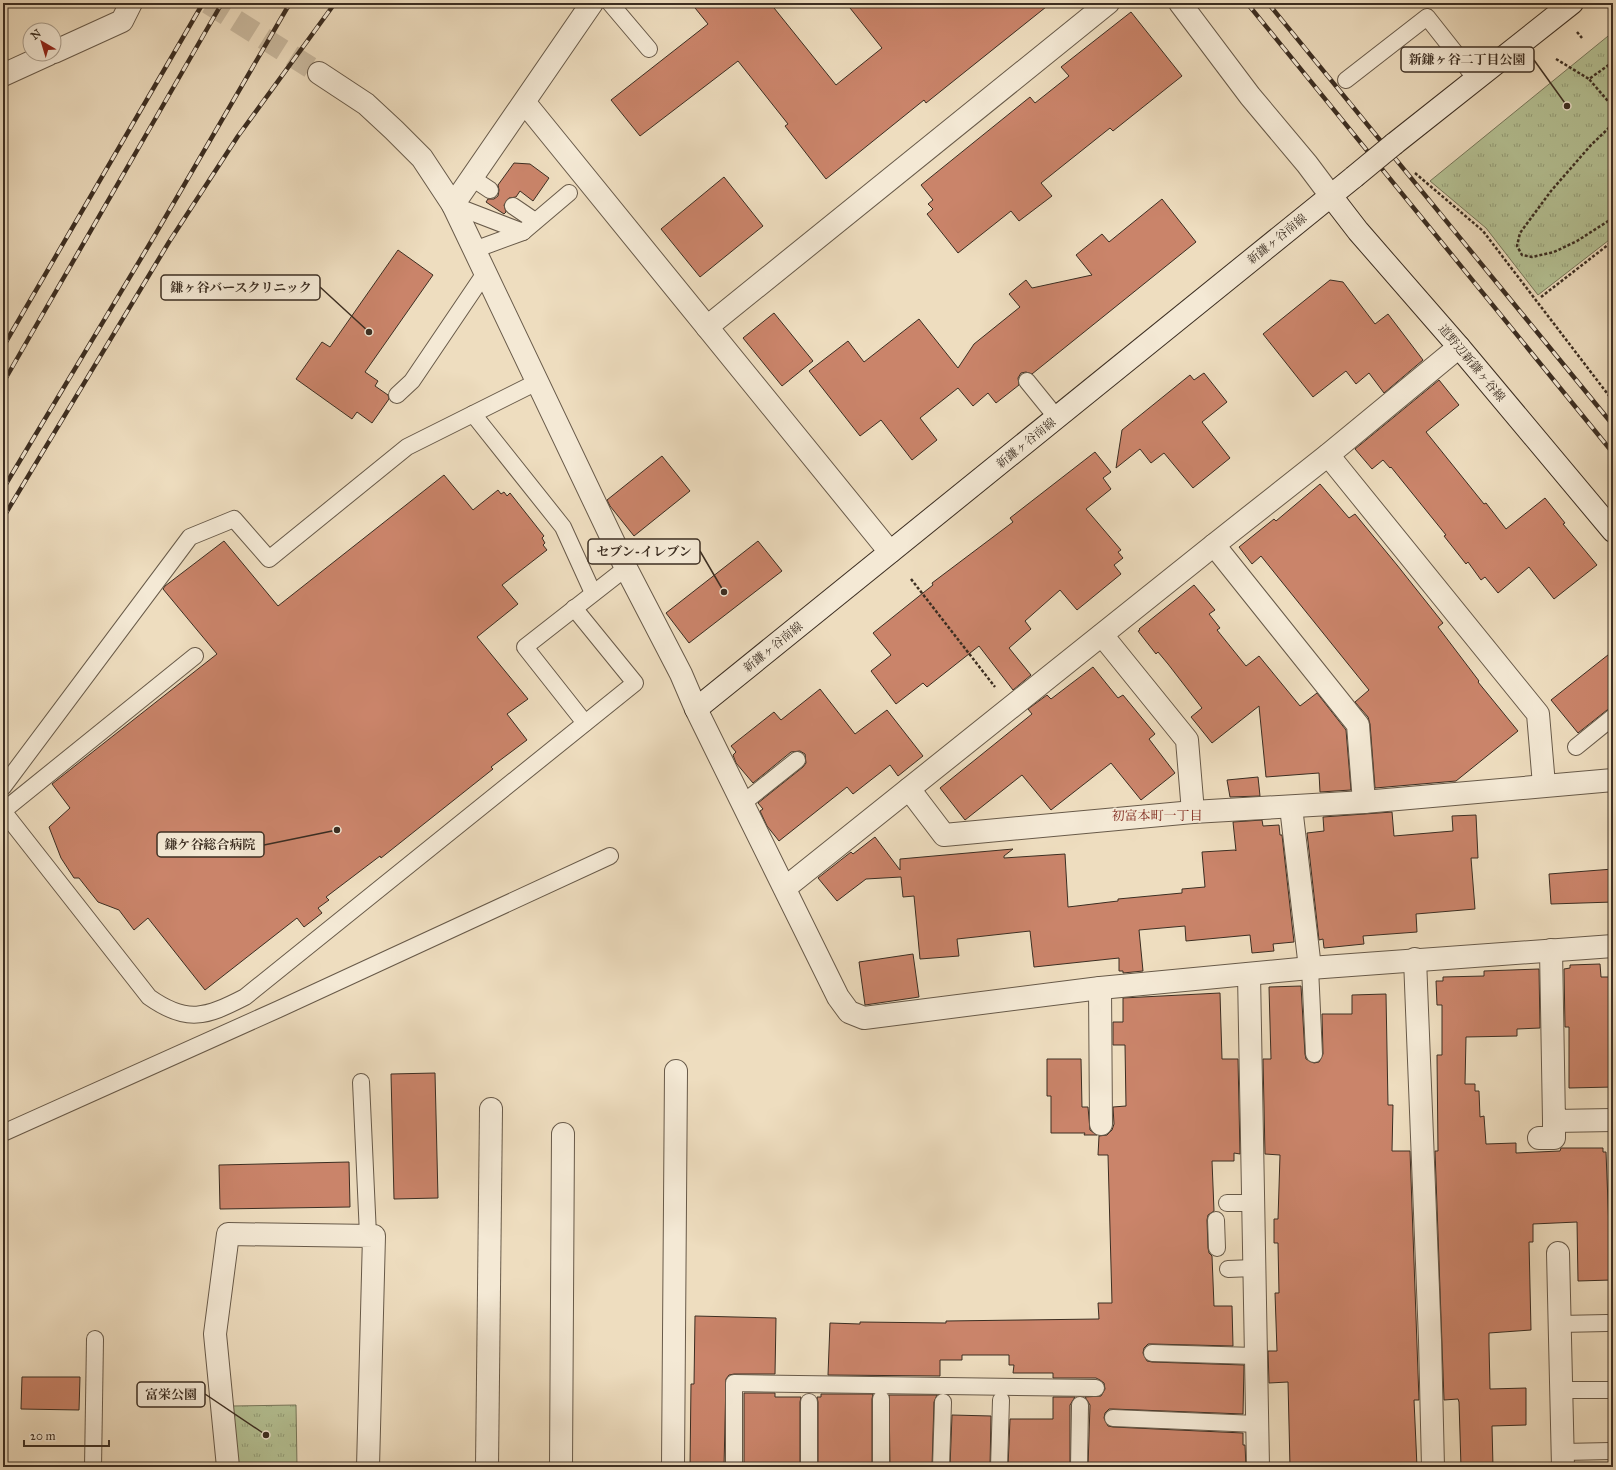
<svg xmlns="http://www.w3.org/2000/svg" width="1616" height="1470" font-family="'IM FELL Great Primer','Noto Serif JP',serif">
	<defs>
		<pattern id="park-tufts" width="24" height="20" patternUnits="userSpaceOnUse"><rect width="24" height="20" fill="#b5c295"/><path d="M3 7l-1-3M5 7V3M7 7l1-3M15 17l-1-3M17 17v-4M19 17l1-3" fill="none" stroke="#949e79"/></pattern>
	</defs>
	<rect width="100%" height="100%" fill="#eeddbf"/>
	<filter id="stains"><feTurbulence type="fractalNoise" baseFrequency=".005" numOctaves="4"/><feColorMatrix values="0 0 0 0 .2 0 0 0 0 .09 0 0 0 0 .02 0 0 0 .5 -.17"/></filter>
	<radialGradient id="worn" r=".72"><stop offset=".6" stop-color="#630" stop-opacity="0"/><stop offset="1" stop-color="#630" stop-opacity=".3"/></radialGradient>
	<g fill="url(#park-tufts)" stroke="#78785c">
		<polygon points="1613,32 1613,237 1538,295 1486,228 1430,181"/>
		<polygon points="296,1405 297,1467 242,1467 238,1464 232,1406"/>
	</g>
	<g fill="#ca846a" stroke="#3c2e22">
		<polygon points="691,3 770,3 836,85 882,48 846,3 1051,3 926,103 924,100 826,179 785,126 788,124 738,61 640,136 611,100 708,24"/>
		<polygon points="1131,12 1182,76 1113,131 1110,128 1041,183 1052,196 1019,221 1011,211 958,253 927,214 933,209 928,204 933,200 921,185 1030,97 1035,103 1069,76 1061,67"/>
		<polygon points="514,163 530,164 549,178 533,201 520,191 516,197 509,198 504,205 506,212 504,214 486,202 488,199 494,199 498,196 499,190 498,185"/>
		<polygon points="724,177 763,226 700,277 661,229"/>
		<polygon points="1162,199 1196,242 1032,374 1026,372 1021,373 1018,378 1019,385 996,403 988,393 973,406 958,388 920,418 937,440 912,460 881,420 860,436 809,371 848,341 864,362 919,319 958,368 974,344 1020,307 1009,294 1026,280 1032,288 1092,275 1076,255 1102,234 1109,242"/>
		<polygon points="398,250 433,275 365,372 378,381 375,386 388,395 389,399 372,423 357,412 352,419 296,379 322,342 330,347"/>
		<polygon points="1330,280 1343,282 1375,324 1388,314 1423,360 1384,393 1369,373 1356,384 1346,371 1313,397 1263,334"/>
		<polygon points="774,313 813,361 782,386 743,338"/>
		<polygon points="1204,373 1227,402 1202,422 1230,458 1193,488 1164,453 1151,463 1140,449 1116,468 1122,430 1190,375 1194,380"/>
		<polygon points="1439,380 1459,405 1426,432 1484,504 1486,503 1506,529 1545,498 1565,523 1563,524 1597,565 1554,599 1529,567 1498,593 1485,577 1481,580 1468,562 1466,564 1444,536 1446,535 1391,467 1390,468 1383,460 1372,469 1355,449"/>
		<polygon points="1095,452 1111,472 1103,478 1111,489 1086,509 1121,550 1118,552 1123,558 1114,565 1121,574 1077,610 1060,590 1025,621 1031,629 1009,648 1031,675 1013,690 979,646 927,687 923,683 896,704 871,671 891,655 873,633 933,585 932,583 1013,522 1010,518"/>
		<polygon points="662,456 690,491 634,536 610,506 607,500"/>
		<polygon points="444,475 473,510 498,490 501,494 504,492 507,496 510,493 544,536 542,538 545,543 543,545 547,550 502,585 518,604 477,637 528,699 507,714 527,740 491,767 493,769 381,858 380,856 326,897 329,900 318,908 322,913 304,927 297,918 205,990 148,918 134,930 119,910 98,902 79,878 74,878 61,858 49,827 70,808 52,784 217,654 163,589 165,586 224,541 278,606"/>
		<polygon points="1320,484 1349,518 1355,514 1397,565 1443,623 1438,627 1479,681 1478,682 1518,731 1456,781 1375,788 1370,724 1368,717 1355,702 1369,690 1261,556 1252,564 1239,547 1274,519 1276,521"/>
		<polygon points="758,541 782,571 689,643 666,613"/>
		<polygon points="1194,585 1215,610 1209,614 1220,628 1217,630 1246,666 1259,656 1300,706 1317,693 1346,730 1351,790 1320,792 1319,773 1266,777 1259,706 1212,743 1191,717 1202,708 1168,664 1158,652 1156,654 1138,631 1140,630 1139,629"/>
		<polygon points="1613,651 1613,708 1607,710 1578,733 1551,700"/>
		<polygon points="1093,667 1118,698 1123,695 1155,734 1149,739 1175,773 1141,800 1111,763 1051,810 1022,775 965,820 940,788 1032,714 1028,709 1047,695 1051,699"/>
		<polygon points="820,689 855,734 887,710 923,756 898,776 890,765 853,794 847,787 779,841 767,826 760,811 763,809 758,803 803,767 806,763 805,754 800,751 791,752 753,783 736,763 733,755 736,752 731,746 774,712 781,720"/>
		<polygon points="1258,777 1260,796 1230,797 1227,780"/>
		<polygon points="1392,812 1394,836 1453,831 1452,816 1476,815 1478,858 1471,858 1475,909 1416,914 1417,932 1363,936 1364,944 1324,948 1323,939 1319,940 1307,833 1324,831 1323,817"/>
		<polygon points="1262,820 1263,826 1279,825 1280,835 1282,835 1294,942 1273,944 1274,951 1252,953 1250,935 1186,941 1185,926 1139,930 1143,971 1123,973 1123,971 1119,971 1119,958 1034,967 1030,931 957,939 959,956 920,959 914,896 903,897 901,877 866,879 837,901 818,878 851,852 853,854 875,837 900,870 900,859 1013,849 1004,856 1004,858 1065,854 1068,907 1118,901 1118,899 1182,893 1182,889 1205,887 1202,852 1235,850 1236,851 1233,822"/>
		<polygon points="1613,869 1613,902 1551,904 1549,874"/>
		<polygon points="913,954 919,997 865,1005 859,962"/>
		<polygon points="1600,964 1601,977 1613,977 1613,1087 1569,1088 1569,1027 1565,1027 1564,969 1570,968 1570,965"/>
		<polygon points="1539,969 1540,1028 1517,1029 1517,1036 1466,1037 1465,1084 1475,1084 1475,1091 1479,1091 1480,1117 1484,1116 1486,1144 1516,1143 1516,1153 1560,1151 1561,1148 1603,1148 1603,1152 1606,1152 1611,1280 1578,1281 1577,1222 1533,1224 1533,1242 1529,1242 1531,1330 1489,1333 1489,1344 1490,1389 1526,1388 1526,1425 1492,1426 1493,1467 1461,1467 1459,1402 1458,1399 1444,1400 1435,1151 1438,1151 1437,1055 1442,1055 1442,1005 1437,1005 1436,981 1443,981 1443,977 1484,976 1484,971"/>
		<polygon points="1301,986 1305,1054 1306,1059 1314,1063 1319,1062 1323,1054 1322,1014 1352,1014 1352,995 1386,994 1388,1105 1393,1105 1392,1151 1410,1151 1419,1400 1414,1400 1417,1467 1290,1467 1288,1382 1269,1383 1268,1351 1277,1351 1275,1293 1279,1293 1278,1243 1274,1243 1274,1219 1278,1219 1280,1155 1265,1154 1263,1059 1271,1059 1269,987"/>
		<polygon points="1220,993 1222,1059 1238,1059 1240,1154 1234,1153 1234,1161 1212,1161 1214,1211 1208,1215 1207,1220 1208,1248 1209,1253 1212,1256 1214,1306 1232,1306 1233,1346 1152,1344 1148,1344 1144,1348 1143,1353 1147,1361 1152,1362 1244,1365 1243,1414 1113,1409 1109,1409 1105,1413 1104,1418 1108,1426 1113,1427 1243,1433 1243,1445 1245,1445 1246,1467 1088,1467 1090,1405 1085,1397 1101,1396 1105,1389 1104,1383 1100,1380 1096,1378 1053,1378 1053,1373 1013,1373 1014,1365 1009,1365 1009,1355 962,1355 962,1360 940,1360 940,1376 828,1375 830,1323 860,1324 860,1322 946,1323 946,1321 1099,1319 1098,1303 1112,1303 1108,1155 1098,1155 1099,1136 1107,1135 1112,1130 1114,1124 1113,1107 1126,1106 1125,1045 1113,1045 1113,1022 1123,1022 1123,998"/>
		<polygon points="1047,1059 1081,1059 1082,1107 1088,1107 1090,1130 1097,1135 1084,1135 1085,1133 1051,1133 1051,1096 1047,1096"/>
		<polygon points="435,1073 438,1198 394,1199 391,1074"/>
		<polygon points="349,1162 350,1207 220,1209 219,1165"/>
		<polygon points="695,1316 776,1318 775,1374 734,1374 729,1375 726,1379 724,1467 690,1467 691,1384 694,1384"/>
		<polygon points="22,1377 80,1377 79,1410 21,1409"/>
		<polygon points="744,1393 775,1393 775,1397 801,1397 800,1402 800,1467 744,1467"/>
		<polygon points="821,1394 873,1394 872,1399 872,1467 818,1467 818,1402 817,1397 821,1397"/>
		<polygon points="889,1395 937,1395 934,1402 932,1467 890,1467"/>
		<polygon points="1053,1397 1075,1397 1070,1405 1070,1467 1008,1467 1010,1419 1053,1419"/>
		<polygon points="952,1415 991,1416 990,1467 950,1467"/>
	</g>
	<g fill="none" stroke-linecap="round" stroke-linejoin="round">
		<polyline stroke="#cabaa0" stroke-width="22" stroke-dasharray="22 11" stroke-linecap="butt" points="208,3 319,73"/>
		<defs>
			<g id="lane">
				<polyline points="610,3 649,49"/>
				<polyline points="1346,80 1427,17 1476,79"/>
				<polyline points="472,178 490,190"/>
				<polyline points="453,205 523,232"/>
				<polyline points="513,206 535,221"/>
				<polyline points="474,250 523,232 569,193"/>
				<polyline points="1027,381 1057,418"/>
				<polyline points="397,395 412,381 485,273"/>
				<polyline points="473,414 563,527 593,593"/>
				<polyline points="585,723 525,647 626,568"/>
				<polyline points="1576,747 1613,717"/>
				<polyline points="3,787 190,537 234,519 269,559 407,447 537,382"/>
				<polyline points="743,803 797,760"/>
				<path d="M3 811 149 997C187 1024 206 1017 245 997L635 683 574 608"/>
				<polyline points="3,811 195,656"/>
				<polyline points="1310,968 1314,1054"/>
				<polyline points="361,1082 368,1235"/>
				<polyline points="3,1133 279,1009 610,856"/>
				<polyline points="1227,1203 1253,1203"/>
				<polyline points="1216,1220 1217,1248"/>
				<polyline points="1228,1269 1254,1268"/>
				<polyline points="1560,1324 1607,1323"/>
				<polyline points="1152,1353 1255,1356"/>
				<polyline points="1561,1390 1609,1390"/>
				<polyline points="1113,1418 1257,1424"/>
				<polyline points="1563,1452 1610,1451"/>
				<polyline points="93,1467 95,1339"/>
				<polyline points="734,1467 734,1383 1096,1388"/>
				<polyline points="809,1467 809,1402"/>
				<polyline points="881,1467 881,1399"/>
				<polyline points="941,1467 943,1402"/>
				<polyline points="999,1467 1001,1400"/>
				<polyline points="1079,1467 1080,1405"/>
			</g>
			<g id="street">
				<polyline points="1180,3 1250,96 1307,164 1331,196"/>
				<polyline points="54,52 122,21 131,3"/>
				<polyline points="319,73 366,104 394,130 422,158 453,205 626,568 681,674 696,709 838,997 849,1012 864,1018 1100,988 1310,968 1613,946"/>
				<polyline points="3,75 49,54"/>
				<polyline points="525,103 890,552"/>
				<polyline points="453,205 592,3"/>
				<polyline points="707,327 1108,3"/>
				<polyline points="1328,455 1538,714 1544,785"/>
				<polyline points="1214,545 1358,725 1364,802"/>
				<polyline points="1102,635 1187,740 1193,812"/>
				<polyline points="909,789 944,835 1193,812 1364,802 1613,780"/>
				<polyline points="1291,807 1310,968"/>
				<polyline points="785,888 1214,545 1328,455 1459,347"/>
				<polyline points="1551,950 1554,1121 1613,1120"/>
				<polyline points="1415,959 1430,1340 1433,1467"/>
				<polyline points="1249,974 1258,1467"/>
				<polyline points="1100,988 1101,1124"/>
				<polyline points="1539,1138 1554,1138 1554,1121"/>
				<polyline points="1558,1253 1563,1467"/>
				<polyline points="228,1467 215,1334 228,1234 374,1236 368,1467"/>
				<polyline points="487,1467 491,1109"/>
				<polyline points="561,1467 563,1134"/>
				<polyline points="673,1467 676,1071"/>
			</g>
			<g id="secondary">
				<polyline points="1394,144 1572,3"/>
				<polyline points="1331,196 1358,231 1459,347 1613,531"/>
				<polyline points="696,709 1354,177"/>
			</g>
		</defs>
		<use href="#lane" stroke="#685a49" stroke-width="18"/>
		<use href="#street" stroke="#685a49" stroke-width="24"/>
		<use href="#secondary" stroke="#3c2e22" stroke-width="24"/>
		<g stroke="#3c2e22" stroke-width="2.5" stroke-dasharray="3 2" stroke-linecap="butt">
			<polyline points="1577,32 1582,38"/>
			<polyline points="1556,59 1589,79"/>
			<polyline points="1613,62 1589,79 1613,107"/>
			<polyline points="1613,124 1591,145 1551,191 1520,233 1517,246 1522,255 1532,257 1554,252 1577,241 1613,218"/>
			<polyline points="1415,173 1483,231 1613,401"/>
			<polyline points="1541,297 1613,241"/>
			<polyline points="911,579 995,687"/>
		</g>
		<use href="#lane" stroke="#f4e9d5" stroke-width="16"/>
		<use href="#street" stroke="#f4e9d5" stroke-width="22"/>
		<use href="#secondary" stroke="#f4e9d5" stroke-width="22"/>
		<defs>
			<g id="rail">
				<polyline points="1247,3 1613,453"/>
				<polyline points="1268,3 1613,425"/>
				<polyline points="3,347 203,3"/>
				<polyline points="3,383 222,3"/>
				<polyline points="3,489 155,235 290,3"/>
				<polyline points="3,518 169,242 238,136 335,3"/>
			</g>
		</defs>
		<use href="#rail" stroke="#3c2e22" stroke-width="4.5"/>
		<use href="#rail" stroke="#f4e9d5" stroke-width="3" stroke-dasharray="9" stroke-linecap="butt"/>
		<defs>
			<polyline id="secondary-bridge" points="1354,177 1394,144"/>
		</defs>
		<use href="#secondary-bridge" stroke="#3c2e22" stroke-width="24" stroke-linecap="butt"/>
		<use href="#secondary-bridge" stroke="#f4e9d5" stroke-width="22"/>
	</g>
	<g text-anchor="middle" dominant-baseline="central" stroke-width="3.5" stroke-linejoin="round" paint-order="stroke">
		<g font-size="12" fill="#3c2e22" stroke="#f4e9d5">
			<text transform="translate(1277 239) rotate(-39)">新鎌ヶ谷南線</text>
			<text transform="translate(1472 363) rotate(50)">道野辺新鎌ヶ谷線</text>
			<text transform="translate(1026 443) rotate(-39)">新鎌ヶ谷南線</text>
			<text transform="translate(773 647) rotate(-39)">新鎌ヶ谷南線</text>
		</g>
		<g font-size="13" fill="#7a1f14" stroke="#f4e9d5">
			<text x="1157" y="816">初富本町一丁目</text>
		</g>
	</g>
	<path fill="none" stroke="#3c2e22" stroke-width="1.5" d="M1567 106L1534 60M369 332L320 287M724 592L700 551M337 830L264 845M266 1435L205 1394"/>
	<g fill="#3c2e22" stroke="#f4e9d5" stroke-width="1.5">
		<circle cx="1567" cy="106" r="4"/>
		<circle cx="369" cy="332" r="4"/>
		<circle cx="724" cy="592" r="4"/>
		<circle cx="337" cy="830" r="4"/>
		<circle cx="266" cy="1435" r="4"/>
	</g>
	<g fill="#f4e9d5" stroke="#3c2e22" stroke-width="1.5">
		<rect x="1401" y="47" width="133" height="25" rx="4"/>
		<rect x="161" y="275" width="159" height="25" rx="4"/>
		<rect x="588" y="539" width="112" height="25" rx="4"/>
		<rect x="157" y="832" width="107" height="25" rx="4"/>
		<rect x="137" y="1382" width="68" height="25" rx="4"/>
	</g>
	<g font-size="13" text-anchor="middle" font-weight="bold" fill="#3c2e22">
		<text x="1467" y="64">新鎌ヶ谷二丁目公園</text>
		<text x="241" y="292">鎌ヶ谷バースクリニック</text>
		<text x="644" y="556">セブン-イレブン</text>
		<text x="210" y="849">鎌ケ谷総合病院</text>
		<text x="171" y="1399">富栄公園</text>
	</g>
	<rect width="1616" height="1470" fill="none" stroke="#eeddbf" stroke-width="16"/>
	<rect x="4" y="4" width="1608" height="1462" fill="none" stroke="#3c2e22" stroke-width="2"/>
	<rect x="8" y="8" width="1600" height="1454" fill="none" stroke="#3c2e22"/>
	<g transform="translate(42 42) rotate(322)"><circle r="19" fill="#f4e9d5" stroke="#aa9e8d"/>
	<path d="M0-3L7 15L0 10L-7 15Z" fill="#8f2418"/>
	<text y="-6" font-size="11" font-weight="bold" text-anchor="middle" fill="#3c2e22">N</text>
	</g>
	<path d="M24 1440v6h85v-6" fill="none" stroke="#3c2e22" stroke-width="2"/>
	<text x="30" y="1440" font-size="12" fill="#3c2e22" stroke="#f4e9d5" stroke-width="3" paint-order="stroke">20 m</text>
	<rect width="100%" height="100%" filter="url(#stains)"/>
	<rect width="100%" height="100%" fill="url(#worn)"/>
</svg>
